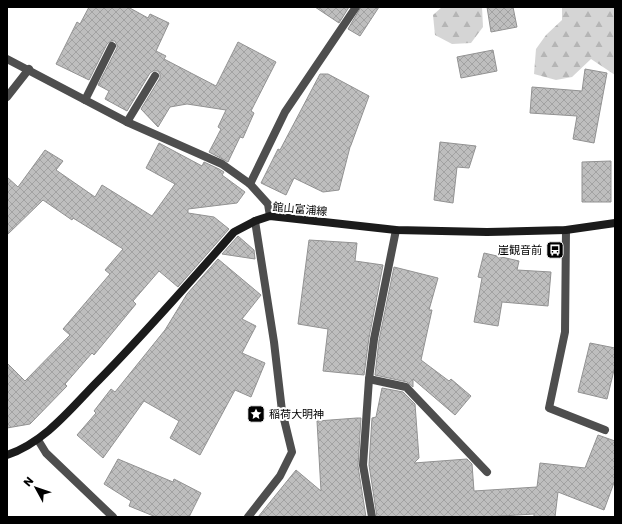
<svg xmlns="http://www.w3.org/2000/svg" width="622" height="524" font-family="Poppins,'Noto Sans JP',sans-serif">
	<defs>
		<pattern id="forest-firs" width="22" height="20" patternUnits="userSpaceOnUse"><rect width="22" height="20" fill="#d5d5d5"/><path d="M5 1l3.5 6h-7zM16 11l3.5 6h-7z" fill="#b5b5b5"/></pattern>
		<pattern id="building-cross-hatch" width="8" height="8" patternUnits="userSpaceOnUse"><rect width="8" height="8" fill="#bebebe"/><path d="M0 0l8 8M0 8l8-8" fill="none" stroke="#a2a2a2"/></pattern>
	</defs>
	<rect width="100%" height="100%" fill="#fff"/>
	<g fill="url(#forest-firs)">
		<polygon points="442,7 482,7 483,27 471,43 452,44 435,35 433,15"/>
		<polygon points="562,7 615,7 615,75 591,59 572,77 556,80 534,74 536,49 546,35 562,20"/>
	</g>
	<g fill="url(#building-cross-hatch)" stroke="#929292">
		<polygon points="89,7 128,7 148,18 150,14 169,23 156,51 166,56 164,59 216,86 238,42 276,62 251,111 254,113 243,138 240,137 228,162 209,152 221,129 218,127 226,110 187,104 170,107 158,127 141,109 160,78 160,74 158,71 153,71 150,73 127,111 105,99 109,91 98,85 117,48 117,45 115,41 111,41 107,44 89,80 56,64 77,22 80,24"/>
		<polygon points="315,7 349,7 339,23"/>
		<polygon points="361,7 379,7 360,36 348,29"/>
		<polygon points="487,7 513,7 517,27 491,32"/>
		<polygon points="493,50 497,71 461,78 457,57"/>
		<polygon points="585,69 607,73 594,143 573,139 577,116 530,113 532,87 582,91"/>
		<polygon points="320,74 328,74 369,96 351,145 350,147 339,190 323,192 294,178 286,195 261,183 278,149 280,150"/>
		<polygon points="440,142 476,146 469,168 457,167 453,203 434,200"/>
		<polygon points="159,143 202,166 204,162 219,169 224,172 222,175 245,192 237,203 188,209 188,213 214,217 229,229 178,287 159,271 133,301 136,304 94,355 92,353 65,384 67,386 30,424 7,428 7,363 25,381 70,335 63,329 110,274 105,270 123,249 73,218 72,220 43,200 7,235 7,177 18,187 45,150 63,161 56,170 95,197 102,185 152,216 175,184 146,168"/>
		<polygon points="611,161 611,202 582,202 582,162"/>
		<polygon points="238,236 254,250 255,259 222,254"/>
		<polygon points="309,240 357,243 355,261 383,265 369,338 364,375 323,371 328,329 298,324"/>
		<polygon points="484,253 519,261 517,270 551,272 548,306 502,302 498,326 474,322 482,278 478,277"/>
		<polygon points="218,259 261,295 242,319 256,326 242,353 265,363 251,397 235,390 200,455 170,438 179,421 144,401 103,458 77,435 96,413 94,411 111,389 115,392 165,330 187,294"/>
		<polygon points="394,267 438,278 429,310 432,310 421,360 449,381 451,379 471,396 455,415 413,379 413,387 407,382 375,375 379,340"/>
		<polygon points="590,343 615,348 615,366 607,399 578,392"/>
		<polygon points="382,388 403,392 415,404 419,458 414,463 467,459 472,464 474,491 537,487 540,463 585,468 598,435 615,441 615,480 604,510 558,492 555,517 534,517 534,514 485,517 377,517 369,465 372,418 376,417"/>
		<polygon points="357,418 361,418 358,466 366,517 258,517 296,470 321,491 317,421"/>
		<polygon points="118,459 173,482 174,479 201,493 189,517 156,517 129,506 131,501 104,484"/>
	</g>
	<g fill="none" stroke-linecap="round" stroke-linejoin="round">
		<g stroke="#4e4e4e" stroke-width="8">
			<polyline points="7,97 29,69"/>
			<polyline points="566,230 565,332 549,408 605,430"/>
			<polyline points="248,517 280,476 292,452 282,411 274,342 255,221"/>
		</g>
		<g stroke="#4e4e4e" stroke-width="8">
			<polyline points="7,59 127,122 222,164 250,184 268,204 270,216"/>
			<polyline points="85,100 112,46"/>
			<polyline points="127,122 155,76"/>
			<polyline points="250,184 285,112 356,7"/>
			<polyline points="369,379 406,387 487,472"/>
			<polyline points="38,440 46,453 113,517"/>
			<polyline points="372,517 363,465 369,379 374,339 396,230"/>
		</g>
		<path stroke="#1b1b1b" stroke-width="8" d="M7 455C43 443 69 411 94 385 143 336 188 284 234 232L255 221 270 216 396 230 487 232 566 230 615 223"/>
	</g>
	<defs>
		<symbol id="bus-square" viewBox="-11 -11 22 22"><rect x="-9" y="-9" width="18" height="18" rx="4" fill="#000" stroke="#fff"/><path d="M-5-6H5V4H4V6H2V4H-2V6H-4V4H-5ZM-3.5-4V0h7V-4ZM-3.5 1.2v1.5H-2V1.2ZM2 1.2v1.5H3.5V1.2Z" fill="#fff"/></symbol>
		<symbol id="sight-square" viewBox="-11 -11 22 22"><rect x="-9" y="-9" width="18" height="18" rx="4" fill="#000" stroke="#fff"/><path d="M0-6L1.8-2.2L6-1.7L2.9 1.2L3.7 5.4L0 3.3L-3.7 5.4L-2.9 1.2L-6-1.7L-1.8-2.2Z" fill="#fff"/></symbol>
	</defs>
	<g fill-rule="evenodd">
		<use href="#bus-square" x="545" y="240" width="20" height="20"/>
		<use href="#sight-square" x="246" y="404" width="20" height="20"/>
	</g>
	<g text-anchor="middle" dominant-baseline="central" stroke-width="4" stroke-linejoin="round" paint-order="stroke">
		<g font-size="11" fill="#000" stroke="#fff">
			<text transform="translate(300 209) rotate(5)">館山富浦線</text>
		</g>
		<g font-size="11" fill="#000" stroke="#fff" text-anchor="end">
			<text x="542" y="250">崖観音前</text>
			<text x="269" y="414" text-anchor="start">稲荷大明神</text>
		</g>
	</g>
	<rect width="622" height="524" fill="none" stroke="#000000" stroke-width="16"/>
	<g transform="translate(36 488) rotate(310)" stroke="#ffffff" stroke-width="3" paint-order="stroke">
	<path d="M0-3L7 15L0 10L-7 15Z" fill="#000000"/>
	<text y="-6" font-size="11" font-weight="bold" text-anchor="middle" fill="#000000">N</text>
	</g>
</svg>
